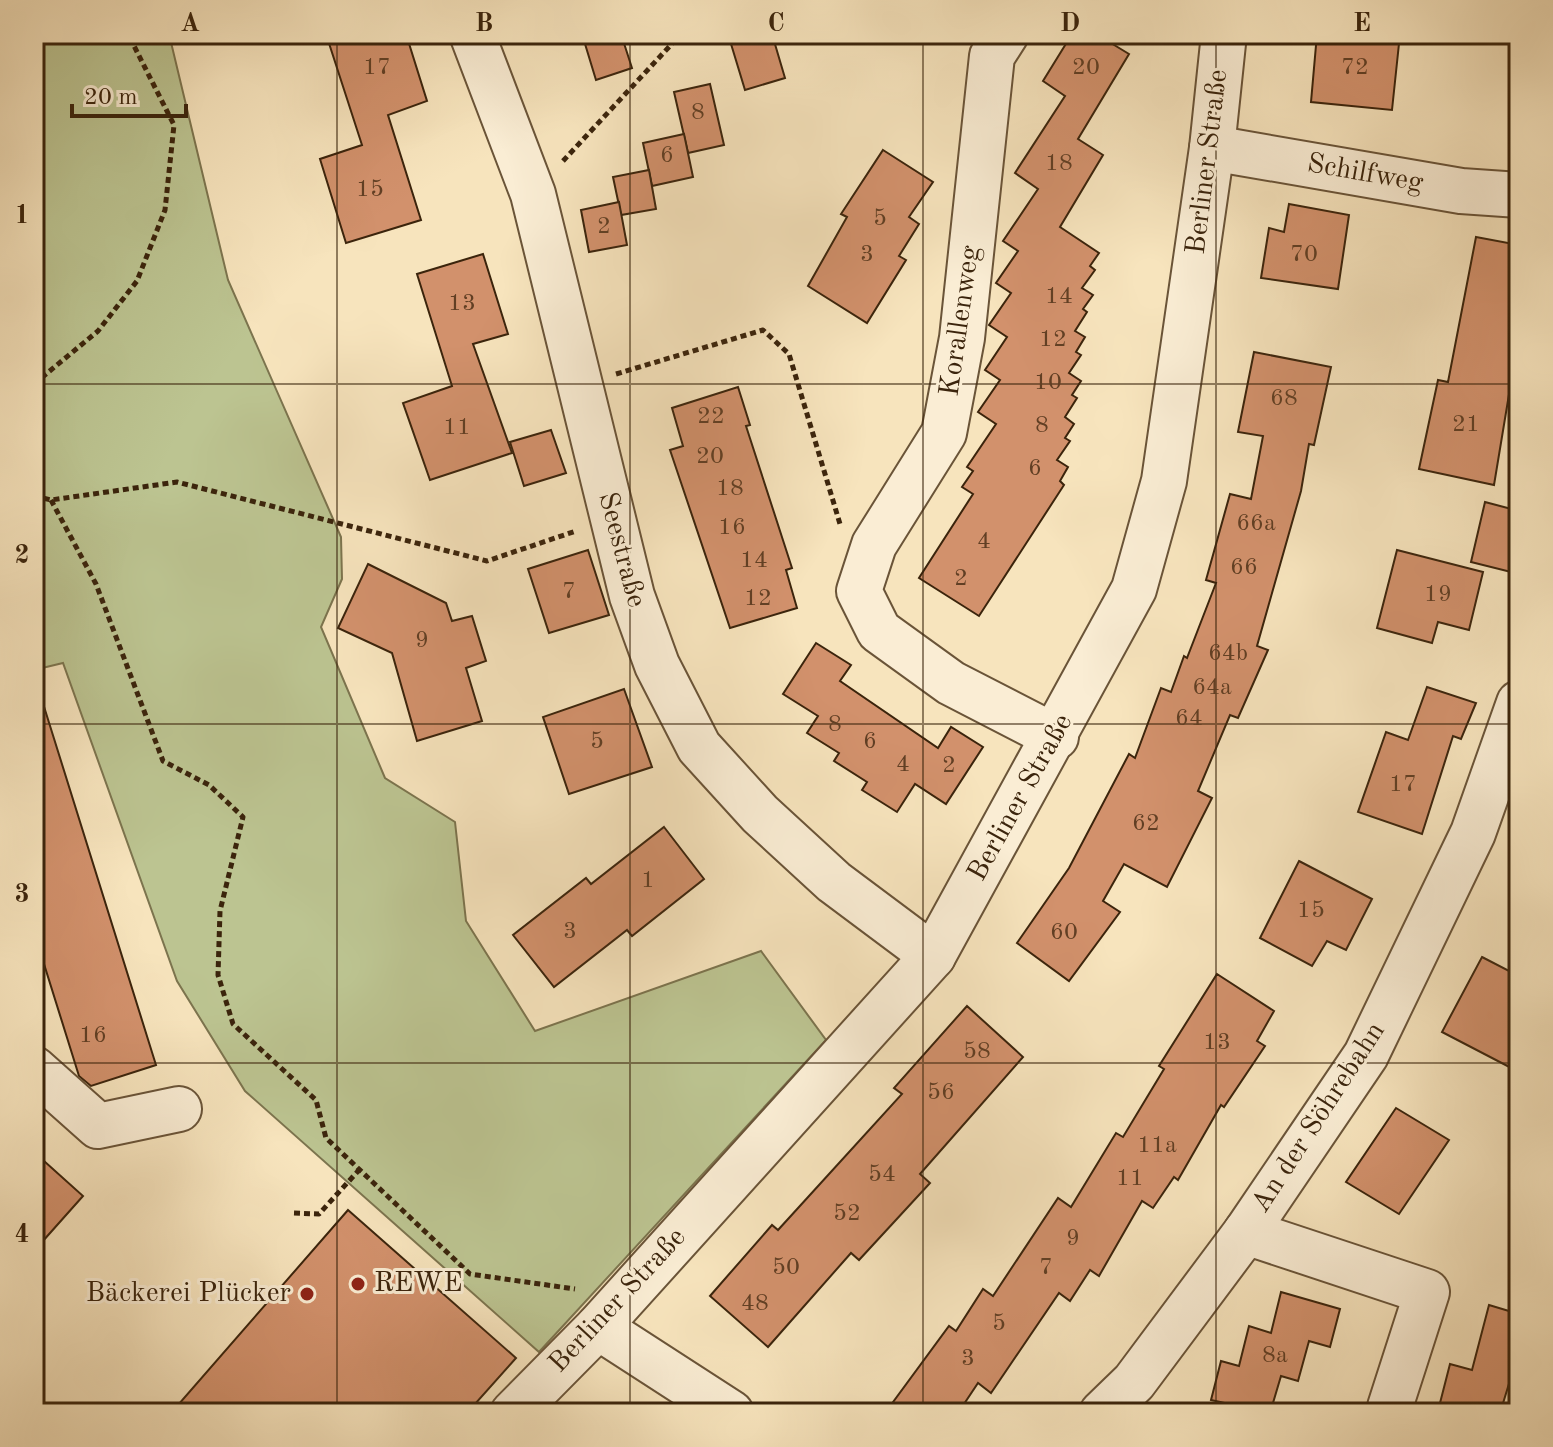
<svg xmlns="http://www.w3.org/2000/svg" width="1553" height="1447" font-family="'Old Standard TT',serif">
	<rect width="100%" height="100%" fill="#f7e4bd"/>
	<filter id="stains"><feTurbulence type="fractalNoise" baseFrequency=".0025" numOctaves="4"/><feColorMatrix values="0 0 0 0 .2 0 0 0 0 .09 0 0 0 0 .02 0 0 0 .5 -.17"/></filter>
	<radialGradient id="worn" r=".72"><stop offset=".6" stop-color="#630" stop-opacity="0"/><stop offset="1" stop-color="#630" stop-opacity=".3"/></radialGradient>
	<polygon fill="#bcc491" stroke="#7c744e" stroke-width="2" points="34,34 169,34 228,280 341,537 342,579 321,627 385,778 455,822 466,921 535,1031 761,951 826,1040 539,1352 245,1091 177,981 63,663 34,670"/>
	<g fill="#d2916c" stroke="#3b240c" stroke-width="2">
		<polygon points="326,34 406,34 427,101 388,115 421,220 346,243 320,159 362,145"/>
		<polygon points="582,34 621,34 632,68 596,80"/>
		<polygon points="728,34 772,34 785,78 745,90"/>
		<polygon points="1072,34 1096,34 1129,54 1078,139 1103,155 1060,227 1099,253 1090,266 1095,270 1082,288 1093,295 1083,309 1087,312 1075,331 1085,337 1076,352 1081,355 1069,373 1081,381 1072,395 1077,398 1065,417 1074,424 1065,438 1070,441 1057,460 1068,467 1060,481 1064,485 979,616 919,578 973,494 962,487 973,471 967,467 996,424 978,412 1000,380 985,370 1007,337 989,325 1011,293 996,283 1018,251 1003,241 1038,189 1015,173 1065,96 1043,81"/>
		<polygon points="1317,34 1400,34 1392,110 1311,102"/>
		<polygon points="710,84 724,145 688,153 674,92"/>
		<polygon points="684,134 693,177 652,186 643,143"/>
		<polygon points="883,150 933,182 909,217 919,224 899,256 906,260 867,323 808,286 847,217 841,214"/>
		<polygon points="649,170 656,209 621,215 613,177"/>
		<polygon points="619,202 627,245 589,252 581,210"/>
		<polygon points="1289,204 1349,215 1338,289 1261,278 1269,228 1284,232"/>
		<polygon points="1476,237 1519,245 1519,334 1494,485 1419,469 1438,380 1448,382"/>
		<polygon points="483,254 508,334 473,344 512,453 430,480 403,403 452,386 417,274"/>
		<polygon points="1254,352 1331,367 1314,445 1309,444 1301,491 1257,646 1268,650 1238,718 1230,715 1198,791 1212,798 1167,887 1124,864 1103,901 1120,912 1069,981 1017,943 1069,868 1129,754 1135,758 1161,688 1171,692 1184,656 1187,658 1216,583 1206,580 1230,494 1251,499 1263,436 1238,432"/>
		<polygon points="738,387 750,425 746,426 792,568 786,570 797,608 730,628 670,450 683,446 672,408"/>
		<polygon points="551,430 566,473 524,486 510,442"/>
		<polygon points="1485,502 1519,511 1519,574 1471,562"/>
		<polygon points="588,550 609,615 549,633 528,569"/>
		<polygon points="1397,550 1483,572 1469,630 1438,622 1432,643 1377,628"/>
		<polygon points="368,564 446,603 452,621 472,616 486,661 466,668 482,721 417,741 392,653 338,628"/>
		<polygon points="816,643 851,665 840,681 938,748 951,727 983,747 946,804 915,784 897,812 862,790 867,782 834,761 839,753 807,733 818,716 783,694"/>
		<polygon points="1427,687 1476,703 1461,739 1453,736 1422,834 1358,812 1386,732 1408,740"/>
		<polygon points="624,689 652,767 569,794 543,717"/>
		<polygon points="41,697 156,1065 91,1086 79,1076 34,932 34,698"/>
		<polygon points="664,827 704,879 632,936 627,930 554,987 513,935 586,878 591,884"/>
		<polygon points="1299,861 1372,899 1346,950 1327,941 1312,966 1260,938"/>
		<polygon points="1482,957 1519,976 1519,1072 1442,1032"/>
		<polygon points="1217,974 1274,1011 1257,1041 1265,1046 1224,1107 1221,1105 1178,1180 1174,1177 1153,1208 1142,1201 1099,1276 1090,1270 1070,1301 1059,1293 991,1393 978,1383 958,1413 885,1413 949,1326 956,1331 983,1289 993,1296 1058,1198 1071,1207 1116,1133 1123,1137 1164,1069 1159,1066"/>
		<polygon points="967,1006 1023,1057 920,1174 930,1183 859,1260 851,1253 768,1347 710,1296 772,1225 778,1230 902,1094 894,1088"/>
		<polygon points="1396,1108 1449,1140 1399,1214 1346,1182"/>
		<polygon points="34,1152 83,1196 34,1251"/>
		<polygon points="348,1210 516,1358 467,1413 171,1413"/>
		<polygon points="1281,1292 1340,1309 1330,1347 1309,1341 1298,1381 1281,1376 1270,1413 1211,1400 1221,1361 1239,1366 1249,1326 1271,1333"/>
		<polygon points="1489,1305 1519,1314 1519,1351 1500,1413 1478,1413 1440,1403 1450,1364 1472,1370"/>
	</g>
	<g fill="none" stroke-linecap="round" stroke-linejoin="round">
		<defs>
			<g id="minor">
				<polyline points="472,34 533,194 632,596 657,665 699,747 760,814 834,882 933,956"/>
				<polyline points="1006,34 992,56 962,338 944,433 874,545 859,591 879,631 951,683 1056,737"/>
				<polyline points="1212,148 1461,191 1519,195"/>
				<polyline points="34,1069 98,1126 179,1109"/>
				<polyline points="1246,1232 1427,1292 1390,1407"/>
				<polyline points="598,1327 731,1413"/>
				<polyline points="513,1413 598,1327 933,956 1134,589 1164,481 1212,148 1224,34"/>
				<polyline points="1102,1413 1134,1382 1246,1232 1366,1055 1473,833 1519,703"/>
			</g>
		</defs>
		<use href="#minor" stroke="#6a5438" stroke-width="48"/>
		<g stroke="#3b240c" stroke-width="5" stroke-dasharray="6 4" stroke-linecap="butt">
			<polyline points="919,34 929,34"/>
			<polyline points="563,161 681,34"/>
			<polyline points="616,374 763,330 789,354 840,524"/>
			<polyline points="34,384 98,331 137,281 165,210 174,125 128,34"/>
			<polyline points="34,496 51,500 177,482 487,561 576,531"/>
			<polyline points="51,500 96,584 163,761 209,785 243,817 220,911 218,975 233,1024 316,1100 326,1138 470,1274 575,1289"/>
			<polyline points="294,1213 319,1214 359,1170"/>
		</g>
		<use href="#minor" stroke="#faedd4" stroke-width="44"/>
	</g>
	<path fill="none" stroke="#3b240c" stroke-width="2" stroke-opacity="0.55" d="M337 34V1413M630 34V1413M923 34V1413M1216 34V1413M34 384H1519M34 724H1519M34 1063H1519"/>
	<g fill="#8f2418" stroke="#faedd4" stroke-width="3">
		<circle cx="358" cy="1284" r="8"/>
		<circle cx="307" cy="1294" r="8"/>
	</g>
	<g text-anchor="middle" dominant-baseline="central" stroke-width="6" stroke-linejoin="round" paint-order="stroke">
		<g font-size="24" fill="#613f24">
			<text x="377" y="68">17</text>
			<text x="1086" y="68">20</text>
			<text x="1355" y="68">72</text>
			<text x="698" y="113">8</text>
			<text x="667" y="156">6</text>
			<text x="1059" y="164">18</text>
			<text x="370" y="190">15</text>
			<text x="880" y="219">5</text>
			<text x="604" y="227">2</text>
			<text x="867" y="255">3</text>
			<text x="1304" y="255">70</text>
			<text x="1059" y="297">14</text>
			<text x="462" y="304">13</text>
			<text x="1053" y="340">12</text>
			<text x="1048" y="383">10</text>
			<text x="1284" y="399">68</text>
			<text x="711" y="417">22</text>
			<text x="1466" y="425">21</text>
			<text x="1042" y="426">8</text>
			<text x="457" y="428">11</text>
			<text x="710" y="457">20</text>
			<text x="1035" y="469">6</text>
			<text x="730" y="489">18</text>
			<text x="1256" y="524">66a</text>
			<text x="732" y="528">16</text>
			<text x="984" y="542">4</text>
			<text x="754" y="561">14</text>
			<text x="1244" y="568">66</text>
			<text x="961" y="579">2</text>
			<text x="569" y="592">7</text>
			<text x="1438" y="595">19</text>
			<text x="758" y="599">12</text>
			<text x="422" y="641">9</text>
			<text x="1228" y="654">64b</text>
			<text x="1212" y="688">64a</text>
			<text x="1189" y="719">64</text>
			<text x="835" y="725">8</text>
			<text x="597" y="742">5</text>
			<text x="870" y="742">6</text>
			<text x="903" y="765">4</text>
			<text x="949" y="766">2</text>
			<text x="1403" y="785">17</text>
			<text x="1146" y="824">62</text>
			<text x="648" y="881">1</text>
			<text x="1311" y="911">15</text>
			<text x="570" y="932">3</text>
			<text x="1064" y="933">60</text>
			<text x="93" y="1036">16</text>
			<text x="1217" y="1043">13</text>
			<text x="977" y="1052">58</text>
			<text x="941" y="1093">56</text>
			<text x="1157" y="1146">11a</text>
			<text x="882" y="1175">54</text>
			<text x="1130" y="1179">11</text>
			<text x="847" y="1214">52</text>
			<text x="1073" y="1239">9</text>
			<text x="786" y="1268">50</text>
			<text x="1046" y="1268">7</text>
			<text x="755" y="1304">48</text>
			<text x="999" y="1324">5</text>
			<text x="1275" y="1356">8a</text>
			<text x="968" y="1359">3</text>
		</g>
		<g font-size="28" fill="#3b240c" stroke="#faedd4">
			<text transform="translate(1208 162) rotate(-83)">Berliner Straße</text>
			<text transform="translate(1365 174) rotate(10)">Schilfweg</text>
			<text transform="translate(961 321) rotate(-82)">Korallenweg</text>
			<text transform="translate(621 550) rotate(75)">Seestraße</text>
			<text transform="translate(1021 798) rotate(-61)">Berliner Straße</text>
			<text transform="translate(1319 1118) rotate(-57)">An der Söhrebahn</text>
			<text transform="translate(618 1301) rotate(-47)">Berliner Straße</text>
		</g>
		<g font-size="28" fill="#3b240c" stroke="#faedd4" text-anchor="start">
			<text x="374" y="1284">REWE</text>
			<text x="291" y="1294" text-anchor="end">Bäckerei Plücker</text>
		</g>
	</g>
	<rect width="1553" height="1447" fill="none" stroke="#f7e4bd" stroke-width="88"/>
	<path d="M72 104v12h114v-12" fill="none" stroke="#3b240c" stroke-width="4"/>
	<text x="84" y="104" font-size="24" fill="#3b240c" stroke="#faedd4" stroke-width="6" paint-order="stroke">20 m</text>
	<rect x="44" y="44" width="1465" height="1359" fill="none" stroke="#3b240c" stroke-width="3"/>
	<g font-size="26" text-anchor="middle" font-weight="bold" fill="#3b240c">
		<text x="190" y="31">A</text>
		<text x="484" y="31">B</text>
		<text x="776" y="31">C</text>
		<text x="1070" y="31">D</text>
		<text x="1362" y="31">E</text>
		<text x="22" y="223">1</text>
		<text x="22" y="563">2</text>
		<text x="22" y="902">3</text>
		<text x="22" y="1242">4</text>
	</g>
	<rect width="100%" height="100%" filter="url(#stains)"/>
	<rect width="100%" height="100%" fill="url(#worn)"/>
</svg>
